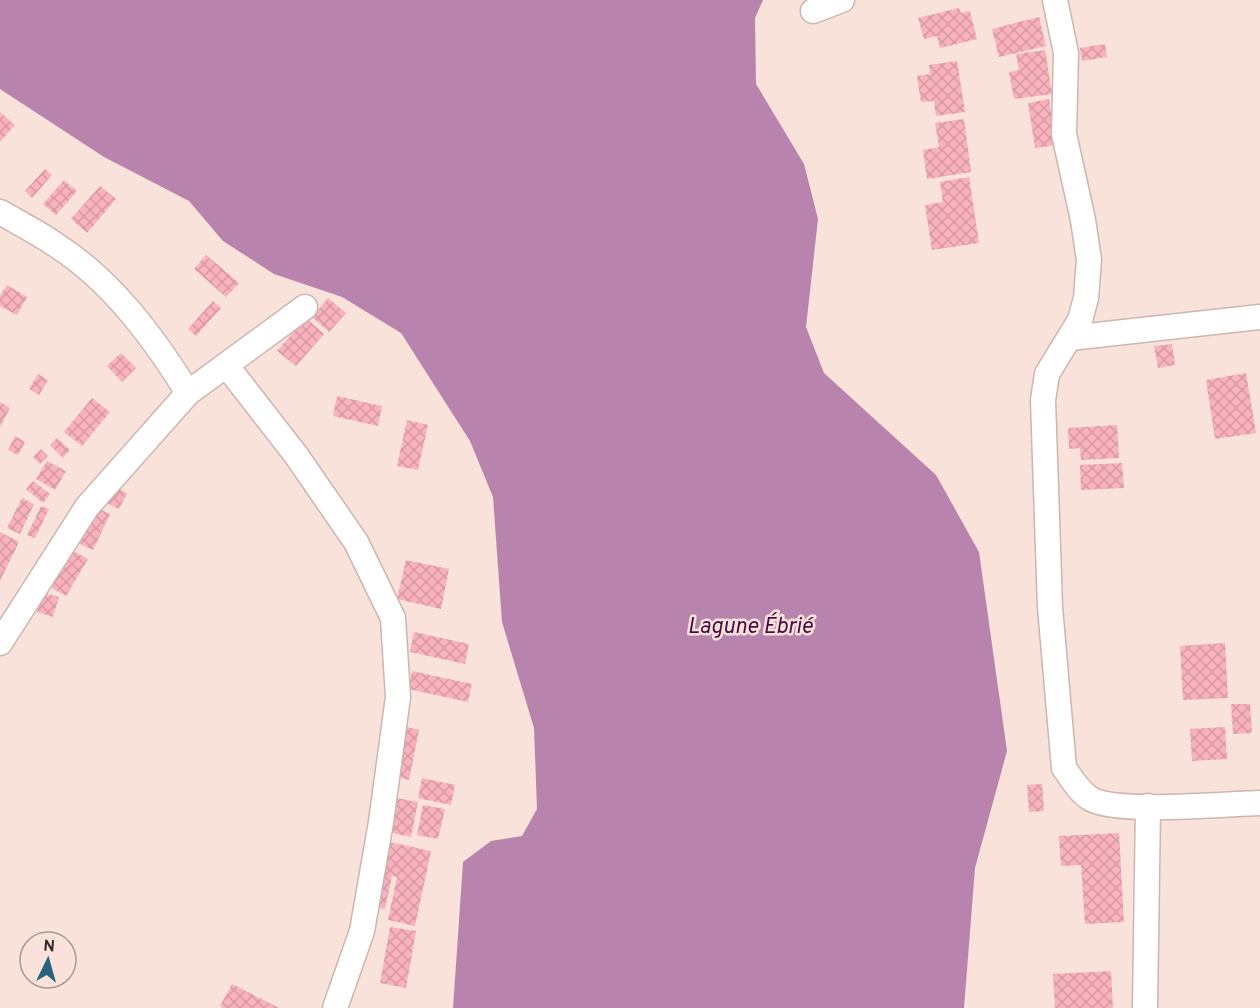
<svg xmlns="http://www.w3.org/2000/svg" width="1260" height="1008" font-family="Overpass,sans-serif">
	<defs>
		<pattern id="building-cross-hatch" width="8" height="8" patternUnits="userSpaceOnUse" patternTransform="scale(1.5)"><rect width="8" height="8" fill="#f9b1bd"/><path d="M0 0l8 8M0 8l8-8" fill="none" stroke="#d698a2"/></pattern>
	</defs>
	<rect width="100%" height="100%" fill="#f9e2d9"/>
	<polygon fill="#b884ae" points="0,0 763,0 755,18 756,84 804,164 818,219 806,327 824,373 936,475 979,552 1007,751 975,868 964,1008 453,1008 463,862 491,841 522,836 537,809 534,728 502,622 493,497 470,441 401,333 342,297 274,274 223,241 189,201 104,157 0,89"/>
	<g fill="url(#building-cross-hatch)">
		<polygon points="959,8 961,13 970,11 977,39 940,48 937,36 924,39 918,18"/>
		<polygon points="1039,17 1046,46 999,57 992,29"/>
		<polygon points="1105,44 1107,57 1082,61 1080,48"/>
		<polygon points="1045,50 1052,94 1014,99 1009,72 1019,70 1016,54"/>
		<polygon points="957,61 965,112 936,116 934,101 921,102 917,76 930,74 929,65"/>
		<polygon points="1049,99 1056,145 1035,148 1028,103"/>
		<polygon points="0,112 15,125 0,142"/>
		<polygon points="964,119 971,172 927,179 923,150 939,147 935,123"/>
		<polygon points="45,169 52,175 32,198 25,191"/>
		<polygon points="969,177 979,243 932,250 925,205 943,202 940,182"/>
		<polygon points="64,180 77,191 56,215 43,204"/>
		<polygon points="100,186 116,199 87,233 71,219"/>
		<polygon points="206,255 239,283 226,297 194,269"/>
		<polygon points="7,285 27,297 17,315 0,306 0,296"/>
		<polygon points="328,298 346,313 329,332 312,317"/>
		<polygon points="213,301 221,308 196,336 188,329"/>
		<polygon points="306,318 324,334 296,366 277,351"/>
		<polygon points="1172,344 1175,365 1158,368 1154,346"/>
		<polygon points="121,353 136,368 122,382 107,366"/>
		<polygon points="1246,373 1256,433 1215,439 1206,380"/>
		<polygon points="38,374 48,380 39,395 29,389"/>
		<polygon points="337,396 382,406 378,426 333,416"/>
		<polygon points="92,398 110,412 82,446 64,432"/>
		<polygon points="0,402 10,408 0,427"/>
		<polygon points="407,420 428,425 418,470 397,466"/>
		<polygon points="1117,425 1119,458 1081,460 1080,448 1069,449 1068,428"/>
		<polygon points="15,436 25,442 18,455 8,450"/>
		<polygon points="57,438 70,450 63,458 50,445"/>
		<polygon points="41,449 48,456 40,464 33,457"/>
		<polygon points="47,461 66,471 55,490 36,479"/>
		<polygon points="1122,463 1124,488 1081,490 1080,465"/>
		<polygon points="33,481 50,494 43,503 26,489"/>
		<polygon points="112,486 127,493 119,509 104,502"/>
		<polygon points="22,498 34,504 20,534 7,528"/>
		<polygon points="41,506 49,509 35,538 27,535"/>
		<polygon points="97,508 110,514 93,550 80,544"/>
		<polygon points="0,532 19,542 0,581"/>
		<polygon points="72,550 88,559 66,596 50,587"/>
		<polygon points="406,560 449,569 441,609 397,599"/>
		<polygon points="43,593 59,597 53,617 37,612"/>
		<polygon points="414,632 469,644 465,664 410,652"/>
		<polygon points="1225,643 1228,698 1183,700 1180,646"/>
		<polygon points="412,671 472,684 468,702 408,689"/>
		<polygon points="1231,704 1250,704 1252,733 1233,734"/>
		<polygon points="403,726 419,730 409,780 392,776"/>
		<polygon points="1225,727 1227,759 1192,761 1190,729"/>
		<polygon points="422,778 455,785 451,805 418,798"/>
		<polygon points="1042,784 1044,811 1029,812 1027,785"/>
		<polygon points="391,797 418,802 411,837 383,831"/>
		<polygon points="423,805 445,809 438,839 417,835"/>
		<polygon points="1119,833 1124,922 1085,924 1081,865 1061,866 1059,836"/>
		<polygon points="389,842 431,851 415,926 388,920 397,877 392,876 385,909 375,907"/>
		<polygon points="390,927 416,931 406,988 380,983"/>
		<polygon points="1111,971 1113,1008 1055,1008 1053,974"/>
		<polygon points="232,984 279,1008 223,1008 220,1006"/>
	</g>
	<g fill="none" stroke-linecap="round" stroke-linejoin="round">
		<defs>
			<g id="minor">
				<path d="M1055 0 1066 53 1064 134 1083 220 1089 260 1086 298 1080 320 1047 374 1043 400 1050 607 1064 768C1072 779 1079 792 1091 799 1117 814 1225 804 1260 803"/>
				<polyline points="813,11 842,0"/>
				<path d="M0 212C19 223 39 233 56 245 112 281 154 338 188 393"/>
				<polyline points="1070,338 1260,317"/>
				<polyline points="226,365 296,455 356,542 393,618 398,697 381,822 362,931 335,1008"/>
				<polyline points="0,643 87,507 188,393 305,307"/>
				<polyline points="1145,1008 1148,806"/>
			</g>
		</defs>
		<use href="#minor" stroke="#ccb6ae" stroke-width="27"/>
		<use href="#minor" stroke="#fff" stroke-width="24"/>
	</g>
	<g text-anchor="middle" dominant-baseline="central" stroke-width="5" stroke-linejoin="round" paint-order="stroke">
		<g font-size="22" font-style="italic" fill="#4a0a43" stroke="#f9e2d9">
			<text x="750" y="627">Lagune Ébrié</text>
		</g>
	</g>
	<g transform="translate(48 960) rotate(5)"><circle r="28" fill="#f9e2d9" stroke="#a99891" stroke-width="1.5"/>
	<path d="M0-4.5L10 22L0 15L-10 22Z" fill="#29627c"/>
	<text y="-9" font-size="16" font-weight="bold" text-anchor="middle" fill="#312825">N</text>
	</g>
</svg>
